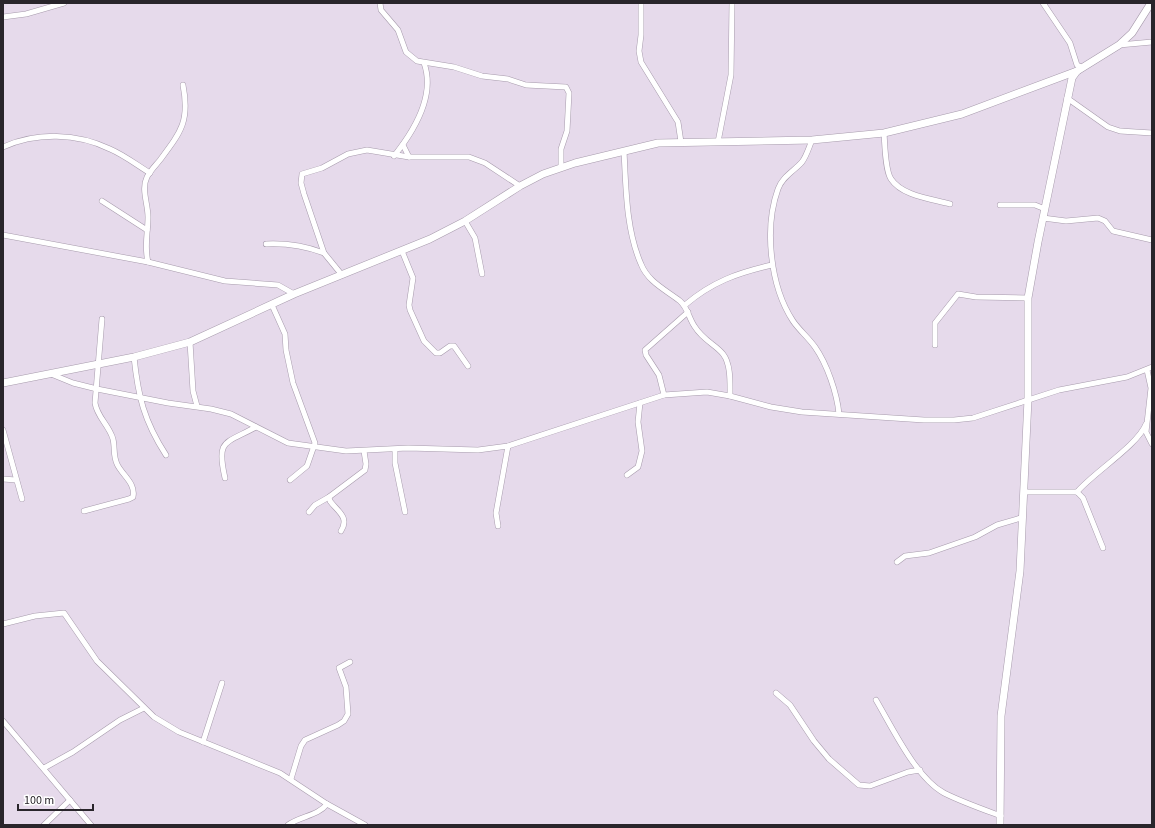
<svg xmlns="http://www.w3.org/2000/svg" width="1155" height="828" font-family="'Source Sans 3',sans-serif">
	<rect width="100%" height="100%" fill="#e6daeb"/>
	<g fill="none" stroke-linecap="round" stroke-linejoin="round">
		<defs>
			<g id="street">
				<polyline points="380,3 381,10 398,30 406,52 417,61 454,67 482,76 508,79 526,85 566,87 569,93 567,131 561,149 561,168"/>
				<polyline points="641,3 641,35 639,51 641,62 678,122 681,142"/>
				<polyline points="1043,3 1070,43 1077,65 1083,68"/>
				<polyline points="3,17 26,14 64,3"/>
				<polyline points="1119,45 1152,42"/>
				<polyline points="1067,98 1108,127 1120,131 1152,133"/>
				<path d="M884 133C885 145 885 170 891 179 902 196 932 199 950 204"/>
				<path d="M812 140C809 147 807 155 802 162 794 171 782 177 778 189 764 228 770 286 793 321 799 330 808 337 815 347 827 364 837 393 839 414"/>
				<polyline points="718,142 731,75 732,3"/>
				<polyline points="403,145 409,157"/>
				<path d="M3 147C37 132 77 133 110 149 124 155 137 165 150 173"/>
				<path d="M624 151C626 188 626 230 641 264 648 282 666 290 680 301 688 308 689 319 695 327 703 340 716 345 723 354 731 364 730 383 730 396"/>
				<path d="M394 156C414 131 436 96 424 63"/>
				<polyline points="102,201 147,230"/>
				<polyline points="1000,205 1035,205 1045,209"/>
				<polyline points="1043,218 1066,221 1098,218 1105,221 1113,231 1152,240"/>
				<polyline points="465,221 475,238 482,274"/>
				<polyline points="3,235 148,262 225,281 278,285 294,294"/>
				<path d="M266 244C287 243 305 246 324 253"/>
				<polyline points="402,251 413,278 409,305 410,310 424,341 436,353 440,353 450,346 454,346 468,366"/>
				<path d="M148 262C144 246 148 233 148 217 148 204 141 189 147 177 150 171 156 165 160 160 181 132 190 121 183 85"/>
				<polyline points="342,275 324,253 304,194 301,183 302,174 322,168 348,154 367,150 409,157 469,157 485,163 520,186"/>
				<polyline points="272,305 285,334 286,350 293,383 315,443 307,466 290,480"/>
				<path d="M685 305C712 282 737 273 772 265"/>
				<polyline points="190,342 193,391 197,406"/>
				<polyline points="935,345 935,323 958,294 976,297 1028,298"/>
				<path d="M134 357C138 396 144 421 166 455"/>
				<polyline points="1147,370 1151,388 1146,432 1152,444"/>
				<polyline points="51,374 73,383 97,389 168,403 211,409 231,414 288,443 346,451 408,448 478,450 508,446 664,395 707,392 730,396 771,407 802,412 924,420 954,420 973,418 1059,390 1127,377 1152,367"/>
				<polyline points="664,395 659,375 646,355 645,350 688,312"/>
				<polyline points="3,430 22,499"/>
				<polyline points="395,450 395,463 405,512"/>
				<polyline points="627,475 638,467 642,451 638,422 640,403"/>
				<path d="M225 478C216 439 225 444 256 427"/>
				<polyline points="3,479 16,480"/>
				<polyline points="1024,492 1077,492 1083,498 1103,548"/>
				<path d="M1077 492C1093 473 1138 445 1146 424"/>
				<path d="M84 511 129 499 133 497C136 483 122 475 117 464 113 456 115 447 113 439 109 425 97 417 95 403L102 319"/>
				<polyline points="309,512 315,505 329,497"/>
				<polyline points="498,526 496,513 508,446"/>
				<path d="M341 531C350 517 337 511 330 501L329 497 365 470 366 464 364 451"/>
				<polyline points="897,562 905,556 929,553 975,537 997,525 1021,518"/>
				<polyline points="3,624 35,616 64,613 97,661 154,717 179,732 280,773 327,804 365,825"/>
				<polyline points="776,693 790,705 814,741 829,759 859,785 870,786 908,772 920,770"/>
				<path d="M876 700C892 727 916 778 944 793 962 802 982 809 1001 816"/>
				<polyline points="3,721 91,825"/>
				<polyline points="203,742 222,683"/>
				<polyline points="44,768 73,752 120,720 144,708"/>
				<polyline points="291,779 301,746 305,740 338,725 344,721 348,714 346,687 339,668 350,662"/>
				<polyline points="44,825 70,800"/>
				<path d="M288 825C300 816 318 816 327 804"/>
			</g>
			<g id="secondary">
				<polyline points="3,383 134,357 190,342 294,294 430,239 465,221 520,186 543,174 575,163 658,143 812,140 884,133 962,114 1077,71"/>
				<polyline points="1000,825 1001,716 1020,571 1028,399 1028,298 1038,242 1072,78 1077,71 1119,45 1132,33 1151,3"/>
			</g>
		</defs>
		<use href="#street" stroke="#a79bac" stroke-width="6"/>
		<use href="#secondary" stroke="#a79bac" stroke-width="8"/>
		<use href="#street" stroke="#fff" stroke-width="5"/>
		<use href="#secondary" stroke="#fff" stroke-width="7"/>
	</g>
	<rect width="1155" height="828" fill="none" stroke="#29252b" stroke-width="8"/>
	<path d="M18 804v6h75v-6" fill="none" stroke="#29252b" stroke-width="2"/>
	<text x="24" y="804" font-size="12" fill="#29252b" stroke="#ffffff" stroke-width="3" paint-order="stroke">100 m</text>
</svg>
